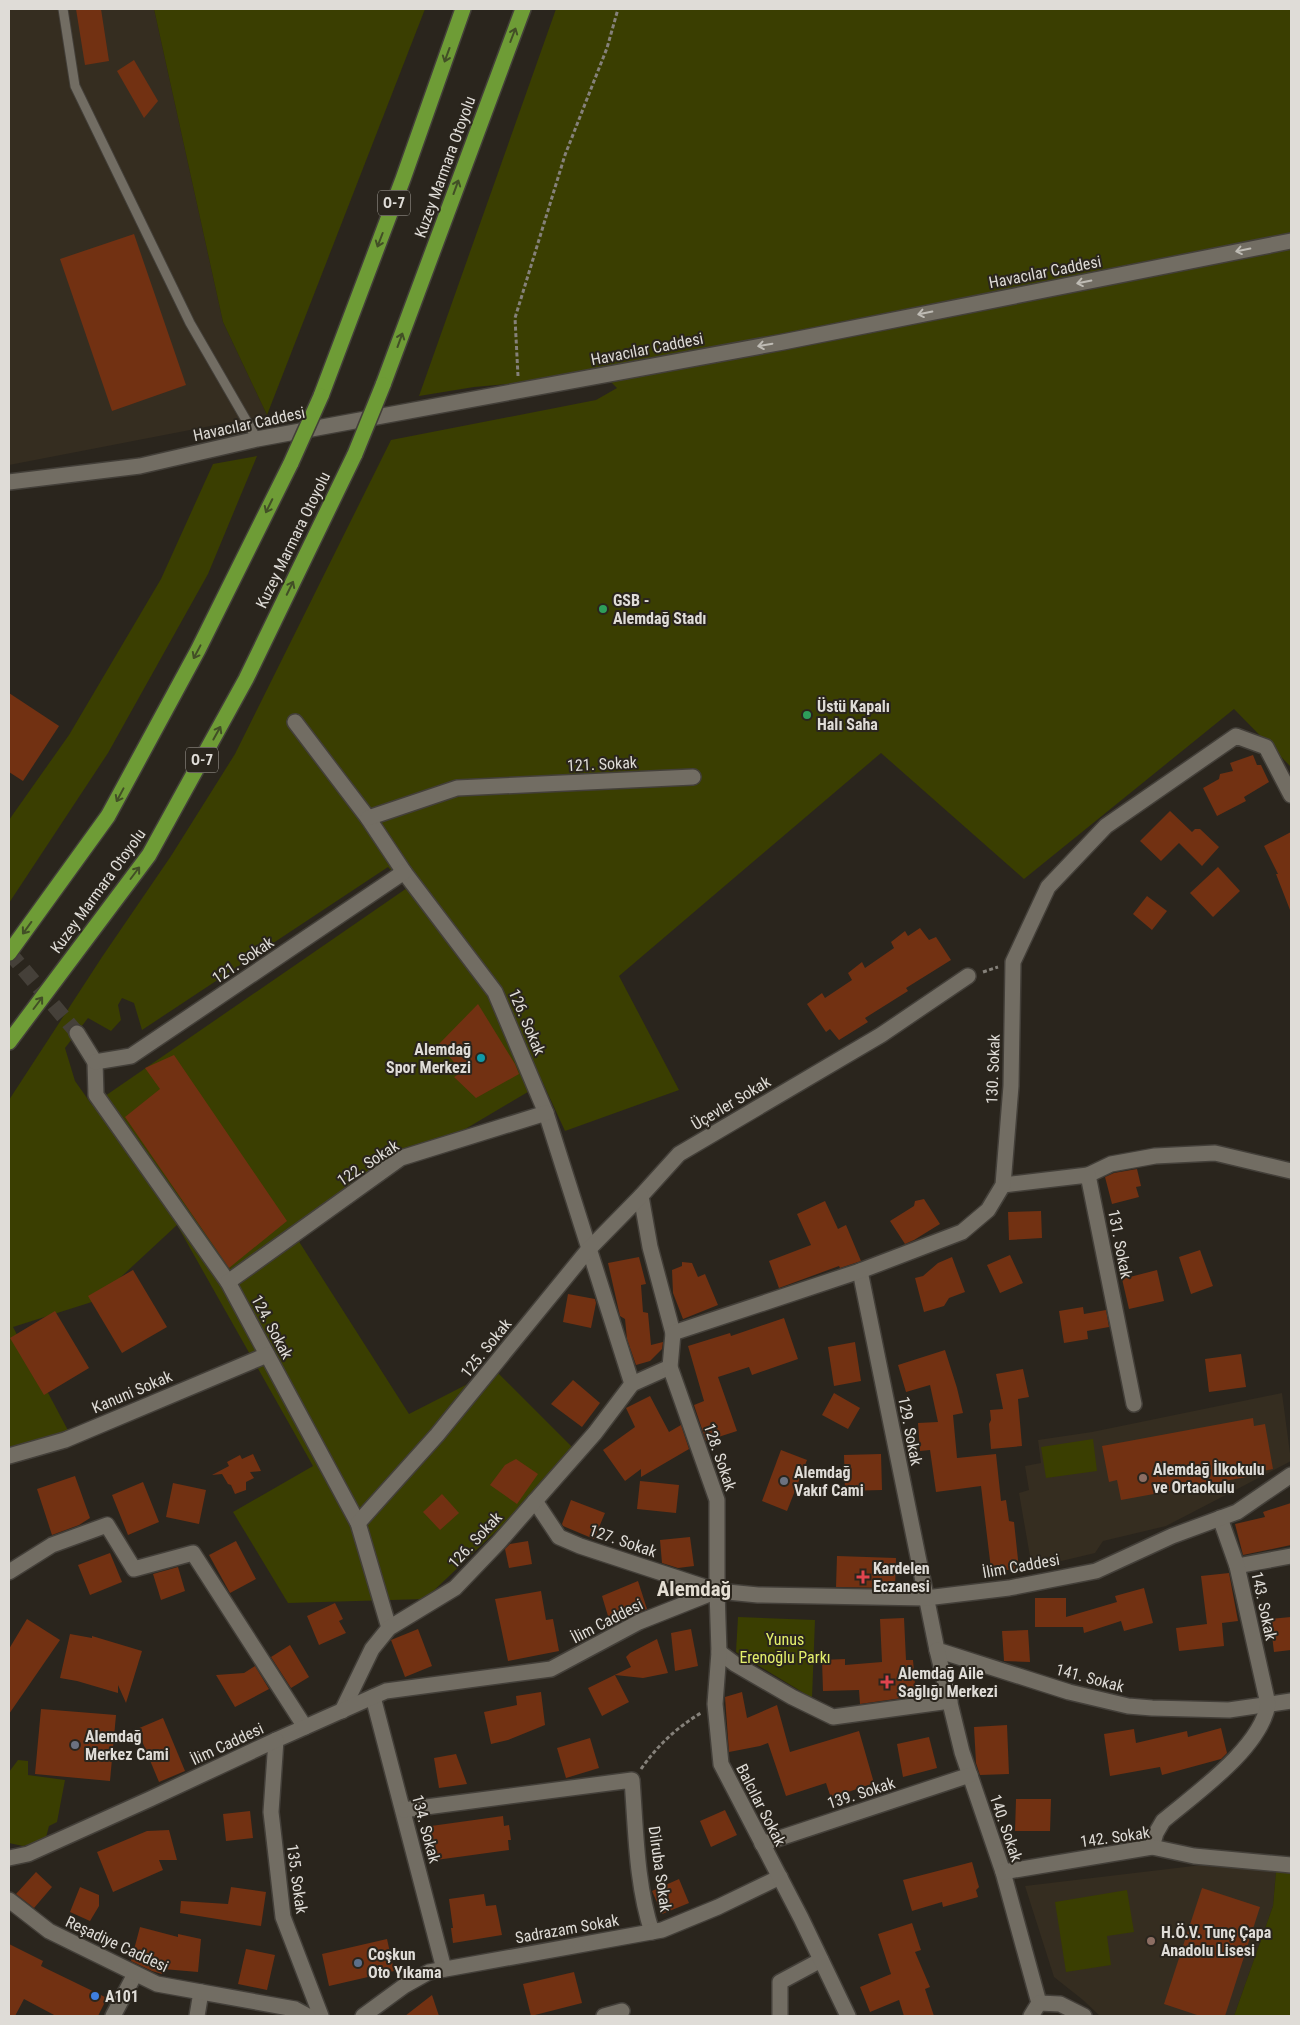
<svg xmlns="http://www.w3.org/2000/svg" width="1300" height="2025" font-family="'Roboto Condensed',sans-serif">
	<rect width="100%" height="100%" fill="#2a251d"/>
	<g fill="#352d20">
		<polygon points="9,9 154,9 223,322 267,415 9,465"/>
		<polygon points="1282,1393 1291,1461 1166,1526 1103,1541 1095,1553 1032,1568 1019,1493 1029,1490 1025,1466 1041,1463 1038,1440 1092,1432"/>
		<polygon points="1202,1865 1276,1872 1273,1906 1234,2016 1100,2016 1083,2000 1054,1977 1025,1886"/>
	</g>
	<g fill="#3a3e01" fill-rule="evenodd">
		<polygon points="154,9 425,9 267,415 223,322"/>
		<path d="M556 9H1291V767L1234 709 1024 879 881 753 619 976 679 1090 565 1131 543 1083 398 1169 298 1240 409 1414 495 1370 578 1453 425 1599 288 1603 233 1512 313 1466 177 1225 95 1301 13 1327 71 1436 9 1455V1100L102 957 171 856 235 754 391 440 596 400 617 388 604 375 474 387 419 396ZM388 867 407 888 92 1105 75 1081 65 1048 88 1018 111 1031 121 1020 118 1005 122 998 134 1003 142 1030Z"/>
		<polygon points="257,456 208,574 108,753 9,903 9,820 69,735 161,579 213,464"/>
		<polygon points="1093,1439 1097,1471 1046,1478 1041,1447"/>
		<polygon points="738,1617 815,1620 812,1698 736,1652"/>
		<polygon points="18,1760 28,1761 28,1775 65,1780 57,1822 49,1826 45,1841 23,1846 9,1843 9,1772"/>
		<polygon points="1276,1872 1291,1872 1291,2016 1234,2016 1273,1906"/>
		<polygon points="1127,1890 1134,1932 1107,1936 1111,1965 1066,1972 1055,1902"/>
	</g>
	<g fill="#723112">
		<polygon points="76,9 101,9 109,61 85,65"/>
		<polygon points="134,60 158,101 144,118 117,71"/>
		<polygon points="134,234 186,385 112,411 60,259"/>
		<polygon points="9,693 59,726 23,781 9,772"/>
		<polygon points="1253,755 1257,765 1261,765 1269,782 1244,797 1246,801 1217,816 1203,788 1219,779 1220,774 1233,771 1230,763"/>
		<polygon points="1170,811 1192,832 1195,829 1200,829 1219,847 1202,866 1179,843 1161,861 1140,841"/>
		<polygon points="1291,832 1291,910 1290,910 1276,874 1278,874 1264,846"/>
		<polygon points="1218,867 1240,891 1213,917 1190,893"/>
		<polygon points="1147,896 1167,911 1152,930 1133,914"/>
		<polygon points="920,928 929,940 936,937 951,960 906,988 908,991 865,1018 868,1022 839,1040 830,1029 826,1032 807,1004 822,993 825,998 852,980 848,973 862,962 865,968 894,948 891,942 905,931 908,936"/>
		<polygon points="478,1004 515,1064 519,1074 476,1098 454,1077 462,1072 439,1044"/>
		<polygon points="174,1055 287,1221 229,1268 125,1117 160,1089 145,1068"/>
		<polygon points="1137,1169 1141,1186 1136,1187 1139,1197 1112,1204 1105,1177 1114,1173"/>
		<polygon points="924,1199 940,1224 914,1240 905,1244 890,1221 914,1206 915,1201"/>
		<polygon points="825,1201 838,1229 846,1225 861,1261 840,1268 839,1266 779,1288 769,1261 811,1245 797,1214"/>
		<polygon points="1041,1211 1042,1238 1009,1240 1008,1212"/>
		<polygon points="1200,1250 1213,1286 1191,1294 1179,1257"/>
		<polygon points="1010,1255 1023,1283 1000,1293 987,1265"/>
		<polygon points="639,1257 646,1284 641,1285 643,1312 648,1313 651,1345 663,1342 662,1349 650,1361 636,1365 627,1339 625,1319 620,1316 608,1263"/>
		<polygon points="952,1257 965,1292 949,1298 944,1306 924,1312 915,1278 923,1276 938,1263"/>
		<polygon points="682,1262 692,1263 698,1277 705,1274 718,1305 683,1319 673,1293 672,1270 682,1266"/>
		<polygon points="133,1270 167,1327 122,1353 88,1296"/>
		<polygon points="1157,1270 1164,1301 1129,1309 1122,1279"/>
		<polygon points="568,1294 595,1299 596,1303 591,1328 563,1322"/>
		<polygon points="1083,1307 1084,1314 1106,1310 1109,1327 1087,1331 1088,1339 1064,1343 1059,1311"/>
		<polygon points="55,1311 89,1368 44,1395 10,1338"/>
		<polygon points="784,1318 798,1359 752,1375 749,1367 718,1377 737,1431 706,1441 694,1405 704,1401 688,1346 730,1333 731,1336"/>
		<polygon points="855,1342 861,1381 834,1386 828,1347"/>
		<polygon points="945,1350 957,1388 963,1413 953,1415 957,1458 996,1454 1001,1501 1006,1500 1009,1521 1014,1522 1019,1569 997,1571 991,1569 981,1486 936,1492 930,1450 920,1451 918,1423 938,1422 930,1385 906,1392 898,1365"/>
		<polygon points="1241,1354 1246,1387 1209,1392 1205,1359"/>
		<polygon points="1023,1369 1029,1397 1018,1399 1022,1446 991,1449 989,1424 991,1420 990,1410 1003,1409 996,1374"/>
		<polygon points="573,1380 600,1403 582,1427 551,1404"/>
		<polygon points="834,1393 860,1408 848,1429 822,1415"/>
		<polygon points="650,1396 669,1432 681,1425 689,1449 641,1477 641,1469 625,1481 603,1450 635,1427 626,1408"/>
		<polygon points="1253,1418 1254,1426 1265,1424 1273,1469 1263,1471 1263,1474 1121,1500 1117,1480 1109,1482 1102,1446"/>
		<polygon points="781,1450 807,1460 787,1511 762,1501"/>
		<polygon points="253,1454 261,1471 250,1472 254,1478 246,1482 246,1490 235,1494 231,1485 228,1484 222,1474 212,1475 229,1466 227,1462 240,1455 242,1459"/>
		<polygon points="881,1454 882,1490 845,1491 844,1455"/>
		<polygon points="516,1459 538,1474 517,1504 490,1485 505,1465"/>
		<polygon points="75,1476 90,1518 79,1525 52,1535 37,1489"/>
		<polygon points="640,1481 679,1485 676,1513 637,1509"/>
		<polygon points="143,1482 159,1522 128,1535 112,1495"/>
		<polygon points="173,1483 206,1490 199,1524 166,1517"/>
		<polygon points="442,1494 459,1513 440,1530 423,1512"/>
		<polygon points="571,1500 605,1513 594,1539 563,1526 562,1524"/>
		<polygon points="1291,1503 1291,1545 1243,1555 1235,1524 1265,1517 1263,1512"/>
		<polygon points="690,1537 694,1566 678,1568 662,1563 660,1540"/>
		<polygon points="236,1541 256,1579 230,1593 209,1555"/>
		<polygon points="528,1541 532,1564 509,1568 505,1549 510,1544"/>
		<polygon points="110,1553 122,1582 90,1595 78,1565"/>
		<polygon points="837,1556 896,1558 895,1588 836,1587"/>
		<polygon points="178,1567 185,1591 161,1600 153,1574"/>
		<polygon points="1229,1573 1238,1621 1222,1623 1224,1646 1179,1651 1176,1628 1207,1624 1201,1576"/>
		<polygon points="638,1581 647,1609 611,1626 602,1596"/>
		<polygon points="1144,1588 1153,1623 1124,1631 1121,1621 1084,1633 1083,1627 1035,1627 1035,1598 1066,1598 1066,1617 1117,1602 1115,1596"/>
		<polygon points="541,1591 546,1620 553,1619 559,1651 508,1661 495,1599"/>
		<polygon points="335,1603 343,1619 339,1621 346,1633 319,1645 307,1616"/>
		<polygon points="1291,1617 1291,1650 1274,1652 1270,1619"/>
		<polygon points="904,1618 906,1660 913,1660 916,1696 860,1704 859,1690 823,1691 822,1660 845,1659 845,1665 882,1662 880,1619"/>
		<polygon points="27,1619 60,1640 9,1714 9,1649"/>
		<polygon points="418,1629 432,1666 405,1677 391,1640"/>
		<polygon points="691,1629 698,1666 675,1671 671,1633"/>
		<polygon points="1028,1630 1030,1662 1004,1661 1002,1631"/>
		<polygon points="70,1634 92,1638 92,1636 142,1651 126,1703 118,1685 118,1693 77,1681 60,1678"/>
		<polygon points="657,1639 668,1673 643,1678 615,1675 629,1702 602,1716 588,1688 631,1667 626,1657 630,1653"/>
		<polygon points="290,1645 309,1677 291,1688 271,1657"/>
		<polygon points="255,1666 269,1689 235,1707 216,1675 244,1673"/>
		<polygon points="541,1692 545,1725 508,1740 491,1744 484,1712 517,1705 516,1696"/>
		<polygon points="742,1692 747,1718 777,1705 790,1752 859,1731 874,1783 831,1798 826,1783 786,1796 768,1743 760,1746 729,1752 725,1697"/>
		<polygon points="41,1709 116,1715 110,1781 35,1774"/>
		<polygon points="163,1718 185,1771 159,1782 137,1729"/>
		<polygon points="1007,1725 1009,1774 980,1775 976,1763 974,1727"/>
		<polygon points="1221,1728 1227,1753 1221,1759 1162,1775 1160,1767 1110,1776 1104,1734 1134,1729 1136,1743 1187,1731 1188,1737"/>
		<polygon points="929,1737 937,1768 903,1777 897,1744"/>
		<polygon points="590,1738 599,1768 566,1778 557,1748"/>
		<polygon points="456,1754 467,1784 439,1788 434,1758"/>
		<polygon points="1016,1799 1051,1799 1050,1831 1015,1831"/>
		<polygon points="725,1810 737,1835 711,1847 700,1821"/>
		<polygon points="250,1811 253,1838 226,1841 223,1814"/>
		<polygon points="503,1816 504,1826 509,1825 511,1840 508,1840 509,1850 436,1860 435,1850 431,1851 429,1837 432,1836 431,1826"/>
		<polygon points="169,1830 177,1860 159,1860 163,1870 113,1892 97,1852 147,1831"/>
		<polygon points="972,1862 979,1887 976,1890 978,1897 943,1907 942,1902 912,1911 903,1880"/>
		<polygon points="36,1872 52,1887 34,1908 16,1894"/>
		<polygon points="679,1879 689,1903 662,1914 652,1891"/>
		<polygon points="80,1887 99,1895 99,1906 90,1921 70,1912"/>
		<polygon points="231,1887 266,1892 261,1926 180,1913 181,1901 228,1904"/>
		<polygon points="1202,1888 1260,1907 1225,2016 1200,2016 1164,2004"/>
		<polygon points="484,1894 486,1906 496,1905 502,1935 453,1943 451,1928 453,1928 449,1899"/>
		<polygon points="912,1923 921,1950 915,1952 930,1987 925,1989 934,2016 904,2016 899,2000 870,2012 860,1987 891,1974 878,1934"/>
		<polygon points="140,1927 178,1937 178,1934 201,1939 198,1972 163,1969 162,1974 152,1971 131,1961"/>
		<polygon points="387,1939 394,1971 329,1986 322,1954"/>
		<polygon points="9,1944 43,1961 41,1966 107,1998 98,2016 56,2016 24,1999 15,2016 9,2016"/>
		<polygon points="246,1949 275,1955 267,1990 238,1984"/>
		<polygon points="574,1972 582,2003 531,2016 523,1984"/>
		<polygon points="432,1995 439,2016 405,2016"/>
	</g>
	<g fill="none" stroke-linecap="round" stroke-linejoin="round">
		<polyline stroke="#454039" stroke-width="15" stroke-dasharray="15 8" stroke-linecap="butt" points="9,952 77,1033"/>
		<defs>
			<polyline id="service" points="63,9 75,86 190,323 257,439"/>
			<g id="minor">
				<polyline points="9,482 140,466 257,439 783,342 1291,241"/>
				<polyline points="295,722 368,818 404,872 495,992 546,1113 632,1384"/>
				<polyline points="368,818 457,788 693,777"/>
				<polyline points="77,1033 95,1062"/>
				<polyline points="95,1062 96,1095 228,1282 358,1523 389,1628"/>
				<polyline points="95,1062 131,1056 404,872"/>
				<polyline points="1088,1175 1111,1164 1155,1156 1215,1153 1291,1171"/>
				<polyline points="1003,1185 1088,1175 1134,1404"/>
				<polyline points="860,1271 937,1650 1069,1692 1128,1706 1152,1708 1229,1710 1291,1701"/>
				<polyline points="228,1282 401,1158 546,1113"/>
				<polyline points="673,1333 650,1247 641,1196 679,1154 881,1035 968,976"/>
				<polyline points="9,1456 65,1440 267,1355"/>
				<polyline points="535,1501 559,1537 580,1546 717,1591"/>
				<polyline points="358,1523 437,1435 588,1250 641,1196"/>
				<polyline points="1237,1566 1291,1556"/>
				<polyline points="9,1572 52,1545 107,1525 134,1569 193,1553 305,1727"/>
				<polyline points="937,1650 962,1752 1003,1872 1039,2003 1031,2016"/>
				<polyline points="719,1652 735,1664 792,1697 833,1717 950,1701"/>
				<polyline points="373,1697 444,1969"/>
				<polyline points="342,1711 372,1649 389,1628 455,1588 499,1542 595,1433 632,1384 670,1367"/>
				<path d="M403 1810 632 1780C636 1830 636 1884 652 1932"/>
				<polyline points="762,1844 970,1775"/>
				<path d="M1152 1847 1156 1833 1163 1821C1196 1793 1261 1748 1268 1704L1237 1566 1220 1518"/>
				<polyline points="1003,1872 1152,1847 1194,1856 1291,1865"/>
				<polyline points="1039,2003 1060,2004 1084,2016"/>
				<polyline points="113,2016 135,1974"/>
				<polyline points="197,2016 201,1992"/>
				<polyline points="321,2016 283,1917 271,1812 276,1740 386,1691 551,1669 639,1622 717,1591 758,1595 926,1598 1009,1588 1096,1571 1172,1536 1237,1512 1291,1475"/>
				<polyline points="363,2016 404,1986 429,1972 662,1930 718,1907 780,1877"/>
				<polyline points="604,2016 622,2011"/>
				<polyline points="780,2016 780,1982 821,1960"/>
				<polyline points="848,2016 801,1918 721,1764 715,1704 719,1652 717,1591 717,1500 670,1367 673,1333 860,1271 962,1232 988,1210 1003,1185 1011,1086 1013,962 1048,887 1106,826 1236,736 1266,747 1291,795"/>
			</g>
			<polyline id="tertiary" points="9,1858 28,1854 150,1799 276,1740"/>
			<polyline id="secondary" points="9,1900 49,1931 157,1984 295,2009 308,2016"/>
			<g id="motorway">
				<polyline points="383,385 523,9"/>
				<polyline points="321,396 403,179 463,9"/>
				<polyline points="9,953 108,816 198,650 291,463"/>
				<polyline points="9,1042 149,855 246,679 355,454"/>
			</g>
		</defs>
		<use href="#service" stroke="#433f39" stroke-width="11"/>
		<use href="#minor" stroke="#433f39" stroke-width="18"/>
		<use href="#tertiary" stroke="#433f39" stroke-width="18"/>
		<use href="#secondary" stroke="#433f39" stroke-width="18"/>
		<use href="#motorway" stroke="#433f39" stroke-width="18"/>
		<g stroke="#85817a" stroke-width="3" stroke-dasharray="4 2.5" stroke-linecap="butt">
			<polyline points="518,376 515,318 565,155 607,48 618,9"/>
			<polyline points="983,972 998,967"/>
			<path d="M641 1769C658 1745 676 1728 701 1713"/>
		</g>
		<use href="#service" stroke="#726d63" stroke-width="9"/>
		<use href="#minor" stroke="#726d63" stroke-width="15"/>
		<use href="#tertiary" stroke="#726d63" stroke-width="15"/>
		<use href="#secondary" stroke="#726d63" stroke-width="15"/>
		<use href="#motorway" stroke="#6e9c36" stroke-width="15"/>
		<defs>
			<g id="motorway-bridge">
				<polyline points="355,454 383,385"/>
				<polyline points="291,463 321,396"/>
			</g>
		</defs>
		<use href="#motorway-bridge" stroke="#433f39" stroke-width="18" stroke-linecap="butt"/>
		<use href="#motorway-bridge" stroke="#6e9c36" stroke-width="15"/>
	</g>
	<defs><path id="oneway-shaft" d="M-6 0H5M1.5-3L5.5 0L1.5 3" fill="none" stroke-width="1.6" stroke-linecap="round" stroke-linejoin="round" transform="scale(1.25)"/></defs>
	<g stroke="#424f26">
		<use href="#oneway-shaft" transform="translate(513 35) rotate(-69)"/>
		<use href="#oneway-shaft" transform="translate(447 55) rotate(110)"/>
		<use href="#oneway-shaft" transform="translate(456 187) rotate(-70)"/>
		<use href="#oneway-shaft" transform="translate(380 240) rotate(111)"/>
		<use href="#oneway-shaft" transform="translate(400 340) rotate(-70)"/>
		<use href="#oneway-shaft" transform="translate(269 506) rotate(116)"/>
		<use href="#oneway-shaft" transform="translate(290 588) rotate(-64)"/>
		<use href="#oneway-shaft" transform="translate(197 652) rotate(118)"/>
		<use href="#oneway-shaft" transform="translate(217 733) rotate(-61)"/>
		<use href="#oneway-shaft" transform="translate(120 795) rotate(118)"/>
		<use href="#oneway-shaft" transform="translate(135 873) rotate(-53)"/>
		<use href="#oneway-shaft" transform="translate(27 928) rotate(126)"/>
		<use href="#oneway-shaft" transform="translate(38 1003) rotate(-53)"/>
	</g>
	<g stroke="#bebbb4">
		<use href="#oneway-shaft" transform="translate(1243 250) rotate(169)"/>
		<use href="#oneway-shaft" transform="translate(1084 282) rotate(169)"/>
		<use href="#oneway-shaft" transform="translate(925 313) rotate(169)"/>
		<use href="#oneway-shaft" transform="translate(765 345) rotate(170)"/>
	</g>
	<g fill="#2e9e5b" stroke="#2a251d" stroke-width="2">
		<circle cx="603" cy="609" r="5"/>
		<circle cx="807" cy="715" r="5"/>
	</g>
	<circle fill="#0f9aa8" stroke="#2a251d" stroke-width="2" cx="481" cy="1058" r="5"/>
	<g fill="#8d6e63" stroke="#2a251d" stroke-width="2">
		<circle cx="1143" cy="1478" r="5"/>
		<circle cx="1151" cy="1941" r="5"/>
	</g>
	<g fill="#6b7280" stroke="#2a251d" stroke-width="2">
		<circle cx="784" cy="1481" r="5"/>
		<circle cx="75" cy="1745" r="5"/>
	</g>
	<g fill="#e0444e" stroke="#2a251d" stroke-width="2">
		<path d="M860.5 1569.5h5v5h5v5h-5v5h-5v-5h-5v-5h5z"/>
		<path d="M884.5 1674.5h5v5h5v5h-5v5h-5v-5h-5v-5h5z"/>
	</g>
	<circle fill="#5c6f8a" stroke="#2a251d" stroke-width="2" cx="358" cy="1963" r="5"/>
	<circle fill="#3f7fe0" stroke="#2a251d" stroke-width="2" cx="95" cy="1996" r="5"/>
	<g text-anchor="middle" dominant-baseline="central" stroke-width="4" stroke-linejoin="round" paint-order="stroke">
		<g fill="#2a251d" stroke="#a9a59f" stroke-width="1">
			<rect x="378" y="190.5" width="32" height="25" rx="4"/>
			<rect x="186" y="747.5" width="32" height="25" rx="4"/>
		</g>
		<g font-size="15" font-weight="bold" fill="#dfdcd7">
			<text x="394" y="203">O-7</text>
			<text x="202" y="760">O-7</text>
		</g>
		<g font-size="16" fill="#dfdcd7" stroke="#2a251d">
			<text transform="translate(445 167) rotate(-70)">Kuzey Marmara Otoyolu</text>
			<text transform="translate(1045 272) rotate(-11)">Havacılar Caddesi</text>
			<text transform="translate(647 349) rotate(-11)">Havacılar Caddesi</text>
			<text transform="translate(249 424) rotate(-12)">Havacılar Caddesi</text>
			<text transform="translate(293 540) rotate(-64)">Kuzey Marmara Otoyolu</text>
			<text transform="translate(602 764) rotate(-3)">121. Sokak</text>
			<text transform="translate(98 891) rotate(-54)">Kuzey Marmara Otoyolu</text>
			<text transform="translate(243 960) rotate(-34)">121. Sokak</text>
			<text transform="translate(527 1022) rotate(67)">126. Sokak</text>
			<text transform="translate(993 1069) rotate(-88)">130. Sokak</text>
			<text transform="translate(731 1103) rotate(-31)">Üçevler Sokak</text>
			<text transform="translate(368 1163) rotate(-33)">122. Sokak</text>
			<text transform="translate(1120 1244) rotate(79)">131. Sokak</text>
			<text transform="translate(272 1327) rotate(62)">124. Sokak</text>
			<text transform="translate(486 1348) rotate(-51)">125. Sokak</text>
			<text transform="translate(132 1392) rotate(-23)">Kanuni Sokak</text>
			<text transform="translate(910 1431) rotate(79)">129. Sokak</text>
			<text transform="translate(720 1457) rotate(71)">128. Sokak</text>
			<text transform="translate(475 1540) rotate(-47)">126. Sokak</text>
			<text transform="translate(623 1541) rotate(19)">127. Sokak</text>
			<text transform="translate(1021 1566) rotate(-10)">İlim Caddesi</text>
			<text transform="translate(1264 1606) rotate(78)">143. Sokak</text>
			<text transform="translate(607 1621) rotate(-27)">İlim Caddesi</text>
			<text transform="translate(1090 1678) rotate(15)">141. Sokak</text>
			<text transform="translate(227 1744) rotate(-25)">İlim Caddesi</text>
			<text transform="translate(861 1793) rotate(-18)">139. Sokak</text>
			<text transform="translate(761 1805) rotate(63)">Balcılar Sokak</text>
			<text transform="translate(1006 1828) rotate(71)">140. Sokak</text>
			<text transform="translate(426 1829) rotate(75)">134. Sokak</text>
			<text transform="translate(1115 1837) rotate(-8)">142. Sokak</text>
			<text transform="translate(660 1869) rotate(82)">Dilruba Sokak</text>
			<text transform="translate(297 1879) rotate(82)">135. Sokak</text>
			<text transform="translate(567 1929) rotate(-10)">Sadrazam Sokak</text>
			<text transform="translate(117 1944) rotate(25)">Reşadiye Caddesi</text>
		</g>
		<g font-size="16" font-weight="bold" fill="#dfdcd7" stroke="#2a251d" text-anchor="start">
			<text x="613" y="600">GSB -<tspan x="613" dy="18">Alemdağ Stadı</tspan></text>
			<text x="817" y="706">Üstü Kapalı<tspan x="817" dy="18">Halı Saha</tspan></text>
			<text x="471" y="1049" text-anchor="end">Alemdağ<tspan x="471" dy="18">Spor Merkezi</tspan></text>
			<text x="1153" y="1469">Alemdağ İlkokulu<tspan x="1153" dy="18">ve Ortaokulu</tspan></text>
			<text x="794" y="1472">Alemdağ<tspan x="794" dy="18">Vakıf Cami</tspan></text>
			<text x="873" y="1568">Kardelen<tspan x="873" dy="18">Eczanesi</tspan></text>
			<text x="898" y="1673">Alemdağ Aile<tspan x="898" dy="18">Sağlığı Merkezi</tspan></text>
			<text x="85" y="1736">Alemdağ<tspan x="85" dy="18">Merkez Cami</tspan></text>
			<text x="1161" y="1932">H.Ö.V. Tunç Çapa<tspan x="1161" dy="18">Anadolu Lisesi</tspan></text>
			<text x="368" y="1954">Coşkun<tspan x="368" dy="18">Oto Yıkama</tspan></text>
			<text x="105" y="1996">A101</text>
		</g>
		<g font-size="16" fill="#e3ef6b" stroke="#2a251d">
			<text x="785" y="1639">Yunus<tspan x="785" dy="18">Erenoğlu Parkı</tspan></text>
		</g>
		<g font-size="21" font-weight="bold" fill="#e4ded3" stroke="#2a251d">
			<text x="694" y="1589">Alemdağ</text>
		</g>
	</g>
	<rect width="1300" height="2025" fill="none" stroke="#dfdcd7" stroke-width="20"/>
</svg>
